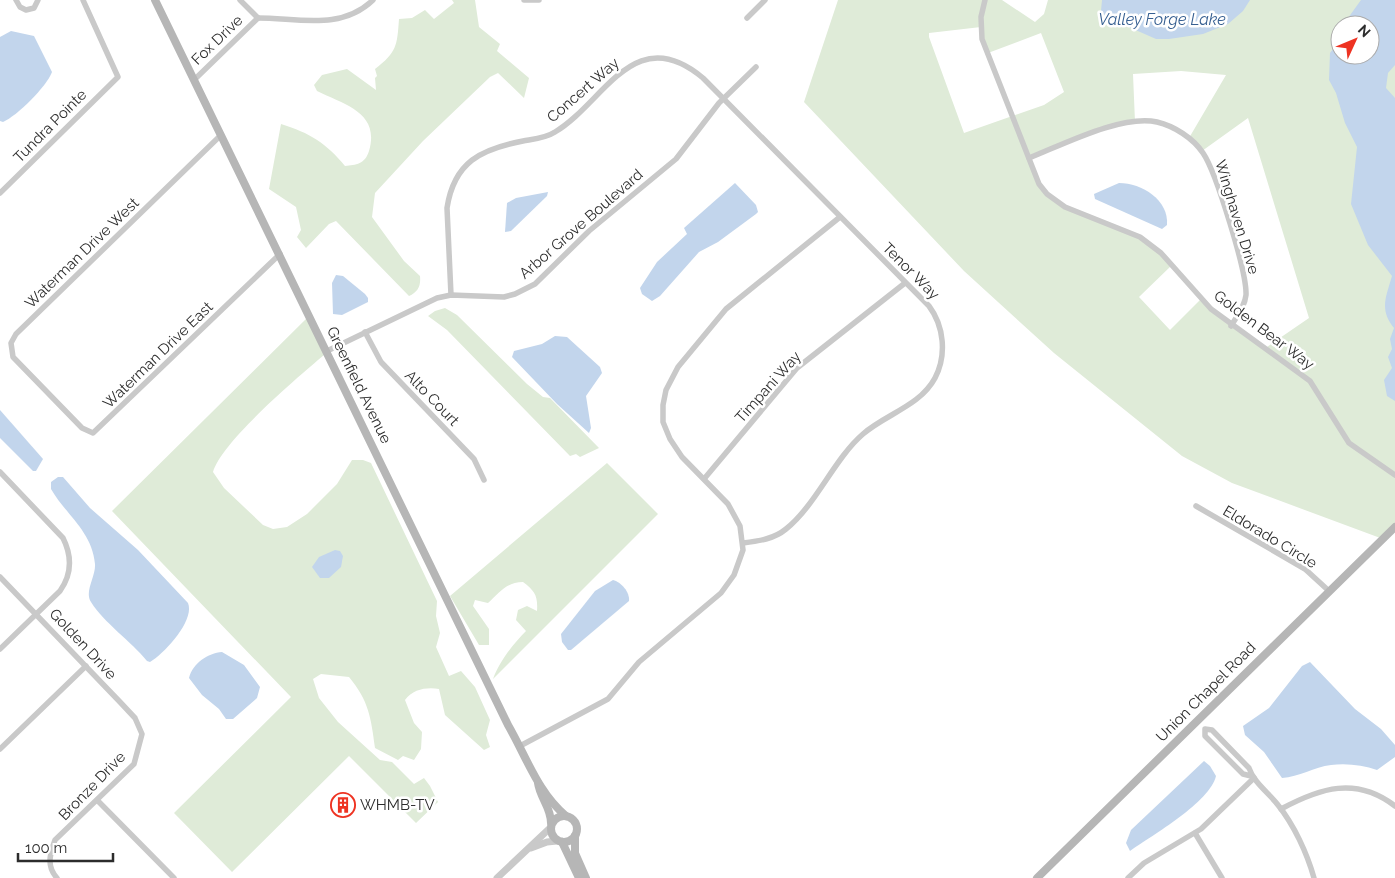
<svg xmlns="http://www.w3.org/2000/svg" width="1395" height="878" font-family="Raleway,sans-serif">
	<rect width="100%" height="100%" fill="#fff"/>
	<g fill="#dfebd8" fill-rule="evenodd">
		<path d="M452 0H475L479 27 500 44 497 51 529 78 524 98 498 73 490 77 423 141 375 193 372 217 404 261 420 276C421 286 418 292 409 296L336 221 329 224 306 248 297 237 301 230 296 207 269 189 281 124C310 133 326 143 345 166 356 165 365 164 369 151 380 113 346 105 317 91L314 85 322 75 347 69 376 90 375 78 377 76 375 69C397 52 397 46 399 19L412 18 425 10 434 19 454 3Z"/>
		<path d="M838 0H1002L1035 22 1044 14 1048 0H1395V527L1383 539 1232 483 1182 456 1054 353 964 271 804 102ZM1340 25H1370V55H1340ZM981 27 988 53 1041 33 1064 92 1044 105 964 133 929 37V33ZM1181 71 1226 75 1189 138 1202 151 1248 118 1309 318 1264 349 1201 299 1170 330 1139 297 1172 265 1140 237 1065 207 1039 184 1030 158 1112 125 1135 122 1133 74Z"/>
		<polygon points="445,308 457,315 527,384 543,397 550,398 599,448 580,457 576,454 570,456 447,330 428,316 435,311"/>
		<path d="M307 318 324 355C297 378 222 441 213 472L224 488 263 525 273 529 287 527 307 514 337 484 352 460H363L371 463 437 601 436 616 440 633 436 647 449 676 461 671 475 687 490 720 486 735 490 747 484 750 445 715 439 689C427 687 413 689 405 700L414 723 422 732 421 749 414 760 403 756 398 760 375 748C371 718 369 701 349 677L321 674 313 679 319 698 338 722 380 760 392 762 414 784 424 778 430 786 438 802 416 823 349 756 232 872 174 813 291 697 112 511Z"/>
		<path d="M607 463 658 514 493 679C499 662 513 644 526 631L516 620 518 610 527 606 537 611C538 596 535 591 523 582 506 582 499 593 488 603L475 600 473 606 489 629V645H479L450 596Z"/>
	</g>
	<g fill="#c2d5ec">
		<polygon points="1102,0 1250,0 1243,11 1228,24 1203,34 1169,39 1156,39 1106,17 1101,11"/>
		<path d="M1361 0H1395V65L1388 73 1386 88 1395 98V401L1387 396 1384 380 1392 368 1388 357 1392 349 1390 339 1394 328C1379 310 1386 297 1392 276L1368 245 1351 204 1357 147 1345 123 1336 93 1329 80 1330 53C1337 46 1334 37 1340 29V55H1370V25H1343Z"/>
		<path d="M11 31 34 36 52 72C47 86 17 116 3 122L0 121V37Z"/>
		<polygon points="735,183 756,205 758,212 756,214 718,242 699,252 660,296 652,301 642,294 640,288 657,262 687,234 684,228"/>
		<path d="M1119 183C1142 183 1169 200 1167 225L1162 229 1095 199 1094 194Z"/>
		<polygon points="548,192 547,196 511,231 505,232 507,203 516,198"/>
		<polygon points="336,275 343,276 365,294 368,298 368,302 342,315 333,314 332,283"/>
		<polygon points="555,336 567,337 600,367 602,373 586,396 591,428 589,433 557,404 512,357 514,351 542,344"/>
		<polygon points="0,410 43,459 36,471 33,471 0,438"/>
		<path d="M58 477H63L90 508 138 550 188 603C195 620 165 653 150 662L147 661C131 641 104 623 91 602 84 592 96 576 95 564 92 531 66 515 51 489V482Z"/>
		<polygon points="335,550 340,551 343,556 341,567 329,578 320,578 312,567 319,557"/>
		<path d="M613 580C621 582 630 592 629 601L571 650H568L562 642 561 634 595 591Z"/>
		<path d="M222 652 244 665 260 687 257 698 233 719H226L219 709 202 695 189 678C193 663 208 653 222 652Z"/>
		<path d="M1310 662 1355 709 1381 729 1395 745V757L1377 770C1363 765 1346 763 1331 765 1314 767 1299 777 1282 778L1264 752 1245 735 1243 726 1269 708 1302 666Z"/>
		<path d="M1204 761 1210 766 1216 776C1210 802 1153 835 1130 851L1126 843 1131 830Z"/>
	</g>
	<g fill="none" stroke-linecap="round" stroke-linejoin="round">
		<g stroke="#c9c9c9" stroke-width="5.5">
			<polyline points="16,0 20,7 26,10 34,8 38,0"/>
			<polyline points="240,0 258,18"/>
			<polyline points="524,0 539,0"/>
			<polyline points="985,0 981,17 982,39 1039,184 1047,194 1065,207 1140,237 1161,253 1211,309 1310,381 1349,443 1395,475"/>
			<path d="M258 18C298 18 341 31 373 0"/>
			<polyline points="747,18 765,0"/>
			<polyline points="194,80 258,18"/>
			<polyline points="221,135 16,334 11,343 13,357 82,428 93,433 280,254"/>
			<path d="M1029 158C1062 145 1122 114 1157 122 1174 126 1193 138 1203 153 1216 172 1247 272 1246 295 1245 306 1237 316 1231 326"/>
			<polyline points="0,193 118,77 83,0"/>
			<path d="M451 295 447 208C454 162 481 149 523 141 534 139 546 138 555 132 604 103 634 20 703 78L929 306C944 326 947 355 935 378 920 406 886 414 863 434 834 459 816 505 786 529 774 539 759 541 743 543"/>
			<polyline points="365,332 381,362 474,459 484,480"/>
			<polyline points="327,351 437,298 451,295 504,297 515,294 535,284 589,231 676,159 719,103 756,67"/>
			<path d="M0 472 63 538C72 556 72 574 60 591L0 649"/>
			<polyline points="704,479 797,368 905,283"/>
			<polyline points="1196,506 1305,569 1329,591"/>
			<path d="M0 577 120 702 135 718 142 734 134 764 55 840C50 854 46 866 57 878"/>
			<polyline points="520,746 608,699 639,662 721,593 734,575 743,550 740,526 728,504 682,457 670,439 663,422 663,405 666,390 678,367 726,309 840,217"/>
			<polyline points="0,749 86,666"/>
			<path d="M1251 776 1243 774 1205 736V729L1212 730 1249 768C1254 783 1269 793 1278 805 1294 825 1307 853 1314 878"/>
			<polyline points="98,801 174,878"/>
			<path d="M1281 809C1320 788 1356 776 1395 806"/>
			<polyline points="1195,833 1222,878"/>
			<polyline points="1128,878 1144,863 1201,829 1254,778"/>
		</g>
		<g stroke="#c9c9c9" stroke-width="7">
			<polyline points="531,848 547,842 557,841"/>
			<polyline points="497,878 550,828"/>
		</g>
		<g stroke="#b6b6b6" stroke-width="8">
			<path d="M155 0 508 725C526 756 538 793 566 816"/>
			<path d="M538 783C540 798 551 807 551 823"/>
			<circle cx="564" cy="829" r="13"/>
			<polyline points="575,836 575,853 586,878"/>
			<polyline points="562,842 579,878"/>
			<polyline points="1037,878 1395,527"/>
		</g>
	</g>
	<defs>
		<symbol id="building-ring" viewBox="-11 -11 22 22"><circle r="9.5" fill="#fff" stroke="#e32" stroke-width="1.5"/><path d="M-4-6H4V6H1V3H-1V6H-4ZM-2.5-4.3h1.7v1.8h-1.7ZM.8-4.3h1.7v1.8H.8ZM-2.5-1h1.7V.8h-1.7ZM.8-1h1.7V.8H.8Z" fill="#e32"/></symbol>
	</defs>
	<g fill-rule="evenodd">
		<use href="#building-ring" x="329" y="791" width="28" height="28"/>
	</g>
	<g text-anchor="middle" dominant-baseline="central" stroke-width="5" stroke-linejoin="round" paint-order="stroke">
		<g font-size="15" fill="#2c2c2c" stroke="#fff">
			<text transform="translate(217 40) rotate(-44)">Fox Drive</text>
			<text transform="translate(583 90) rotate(-41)">Concert Way</text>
			<text transform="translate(50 126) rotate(-45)">Tundra Pointe</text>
			<text transform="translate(1237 217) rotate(73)">Winghaven Drive</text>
			<text transform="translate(581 224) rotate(-41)">Arbor Grove Boulevard</text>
			<text transform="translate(82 253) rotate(-44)">Waterman Drive West</text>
			<text transform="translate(911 271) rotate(45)">Tenor Way</text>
			<text transform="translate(1264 330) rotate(37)">Golden Bear Way</text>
			<text transform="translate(158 355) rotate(-44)">Waterman Drive East</text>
			<text transform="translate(359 385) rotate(64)">Greenfield Avenue</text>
			<text transform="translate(768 387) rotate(-48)">Timpani Way</text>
			<text transform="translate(432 398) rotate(46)">Alto Court</text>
			<text transform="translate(1270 537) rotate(31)">Eldorado Circle</text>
			<text transform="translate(83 644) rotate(47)">Golden Drive</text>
			<text transform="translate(1206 692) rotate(-45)">Union Chapel Road</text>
			<text transform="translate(92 786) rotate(-46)">Bronze Drive</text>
		</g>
		<g font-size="15" fill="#2c2c2c" stroke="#fff" text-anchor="start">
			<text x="360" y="805">WHMB-TV</text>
		</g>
		<g font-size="16" font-style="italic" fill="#365f91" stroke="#fff">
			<text x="1162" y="19">Valley Forge Lake</text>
		</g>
	</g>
	<g transform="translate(1355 40) rotate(46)"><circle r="24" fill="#ffffff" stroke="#ababab"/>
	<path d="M0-4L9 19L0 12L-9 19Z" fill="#ee3322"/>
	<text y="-8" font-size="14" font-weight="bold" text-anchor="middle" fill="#2c2c2c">N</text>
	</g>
	<path d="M18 853v8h95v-8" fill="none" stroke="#2c2c2c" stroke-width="2.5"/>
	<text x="25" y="853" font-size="15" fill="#2c2c2c" stroke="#ffffff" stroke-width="4" paint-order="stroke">100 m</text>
</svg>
